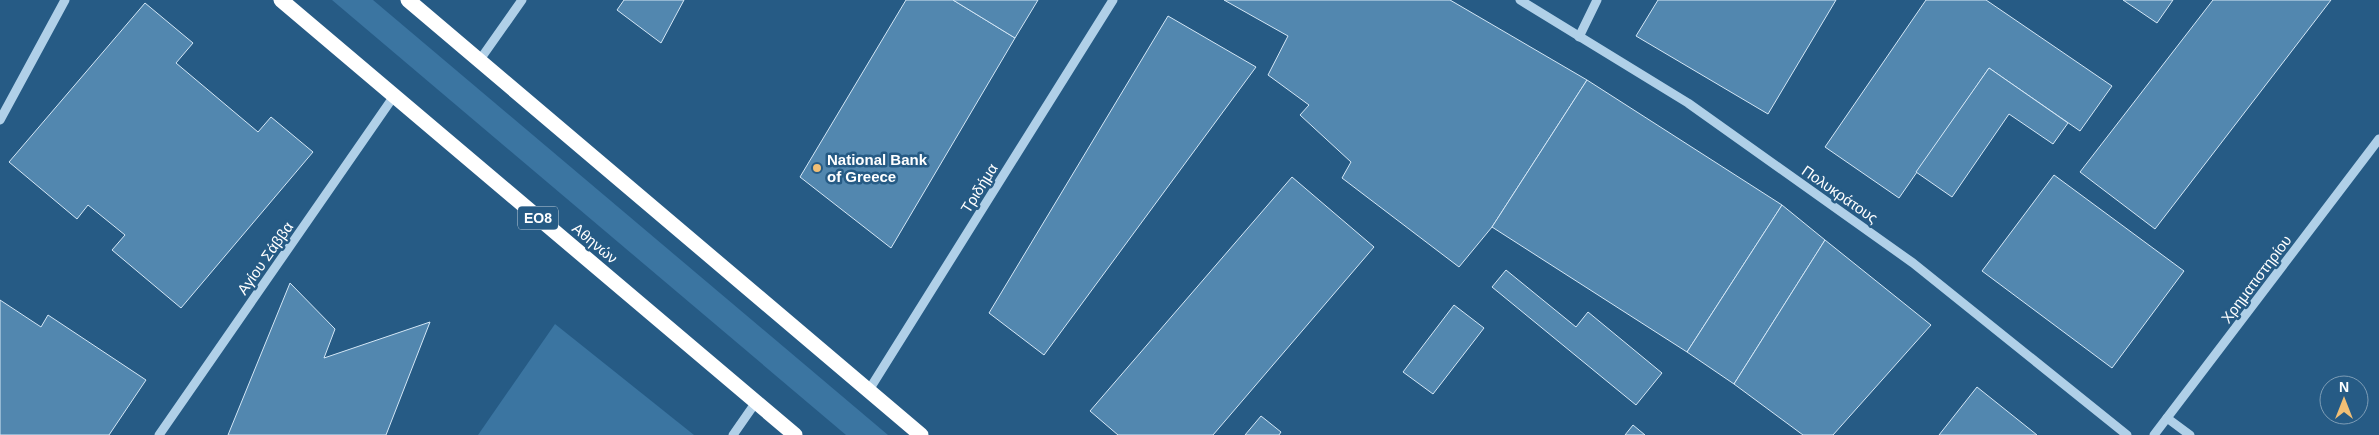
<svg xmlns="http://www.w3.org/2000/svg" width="2379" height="435" font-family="Helvetica,sans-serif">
	<rect width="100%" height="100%" fill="#265b85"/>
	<g fill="#3b75a1">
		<polygon points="332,0 373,0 888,435 846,435"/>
		<polygon points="555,324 694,435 478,435"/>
	</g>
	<g fill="#5287af" stroke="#d4e7f6">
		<polygon points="624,0 684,0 661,43 617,10"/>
		<polygon points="906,0 953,0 1015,38 891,248 800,177"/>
		<polygon points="953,0 1038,0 1015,38"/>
		<polygon points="1224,0 1450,0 1587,80 1492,227 1459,267 1342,178 1351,162 1300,115 1309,105 1268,75 1288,36"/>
		<polygon points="1658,0 1836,0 1768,114 1636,36"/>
		<polygon points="1926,0 1986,0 2112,86 2080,131 1989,68 1899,198 1825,147"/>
		<polygon points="2123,0 2173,0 2157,23"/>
		<polygon points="2213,0 2331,0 2155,229 2080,172"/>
		<polygon points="145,3 193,43 176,63 258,132 271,117 313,152 181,308 112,250 125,235 88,205 77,219 9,162"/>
		<polygon points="1168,16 1256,67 1044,355 989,313"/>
		<polygon points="1989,68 2068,123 2053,144 2009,114 1952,197 1916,172"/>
		<polygon points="1587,80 1782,205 1687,352 1492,227"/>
		<polygon points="2054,175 2184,271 2112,368 1982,271"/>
		<polygon points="1292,177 1374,247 1213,435 1118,435 1090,411"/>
		<polygon points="1782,205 1825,240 1734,384 1687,352"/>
		<polygon points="1825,240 1931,325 1833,435 1803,435 1734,384"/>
		<polygon points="1506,270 1576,327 1588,312 1662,373 1636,405 1492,287"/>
		<polygon points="290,283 335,329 324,358 430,322 386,435 228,435"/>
		<polygon points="0,300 41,327 48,315 146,380 109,435 0,435"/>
		<polygon points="1454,305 1484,328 1433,394 1403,372"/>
		<polygon points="1977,387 2037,435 1939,435"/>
		<polygon points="1261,416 1281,432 1279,435 1245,435"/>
		<polygon points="1633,425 1645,435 1625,435"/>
	</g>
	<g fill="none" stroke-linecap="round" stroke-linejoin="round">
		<g stroke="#b0d0e8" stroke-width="9">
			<polyline points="1520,0 1688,103 1913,263 2127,435"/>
			<polyline points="1579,37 1597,0"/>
			<polyline points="479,61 522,0"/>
			<polyline points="0,120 65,0"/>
			<polyline points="869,390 1113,0"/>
			<polyline points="2167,418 2190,435"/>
			<polyline points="159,435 394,96"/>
			<polyline points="733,435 756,402"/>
			<polyline points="2154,435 2379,139"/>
		</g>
		<g stroke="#fff" stroke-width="15">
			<polyline points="281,0 795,435"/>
			<polyline points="408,0 921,435"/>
		</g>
	</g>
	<circle fill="#f1bf75" stroke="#265b85" stroke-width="2" cx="817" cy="168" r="5"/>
	<g text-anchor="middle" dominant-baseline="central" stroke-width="5" stroke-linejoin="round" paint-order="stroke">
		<rect fill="#265b85" stroke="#beceda" stroke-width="1" x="518" y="206.5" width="40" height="23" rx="4"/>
		<g font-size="14" font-weight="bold" fill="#fff">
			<text x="538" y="218">ΕΟ8</text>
		</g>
		<g font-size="15" font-weight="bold" fill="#fff" stroke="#265b85" text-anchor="start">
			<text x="827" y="159">National Bank<tspan x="827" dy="17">of Greece</tspan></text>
		</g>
		<g font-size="15" fill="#fff" stroke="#265b85">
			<text transform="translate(979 188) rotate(-58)">Τριδήμα</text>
			<text transform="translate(1840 194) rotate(35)">Πολυκράτους</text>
			<text transform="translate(595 243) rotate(40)">Αθηνών</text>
			<text transform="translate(265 258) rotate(-55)">Αγίου Σάββα</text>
			<text transform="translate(2256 279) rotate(-53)">Χρηματιστηρίου</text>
		</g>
	</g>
	<g transform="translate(2344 400)"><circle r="24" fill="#265b85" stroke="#7d9db6"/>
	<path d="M0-4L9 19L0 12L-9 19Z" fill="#f1bf75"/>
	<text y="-8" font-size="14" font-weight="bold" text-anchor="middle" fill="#ffffff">N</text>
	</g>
</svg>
